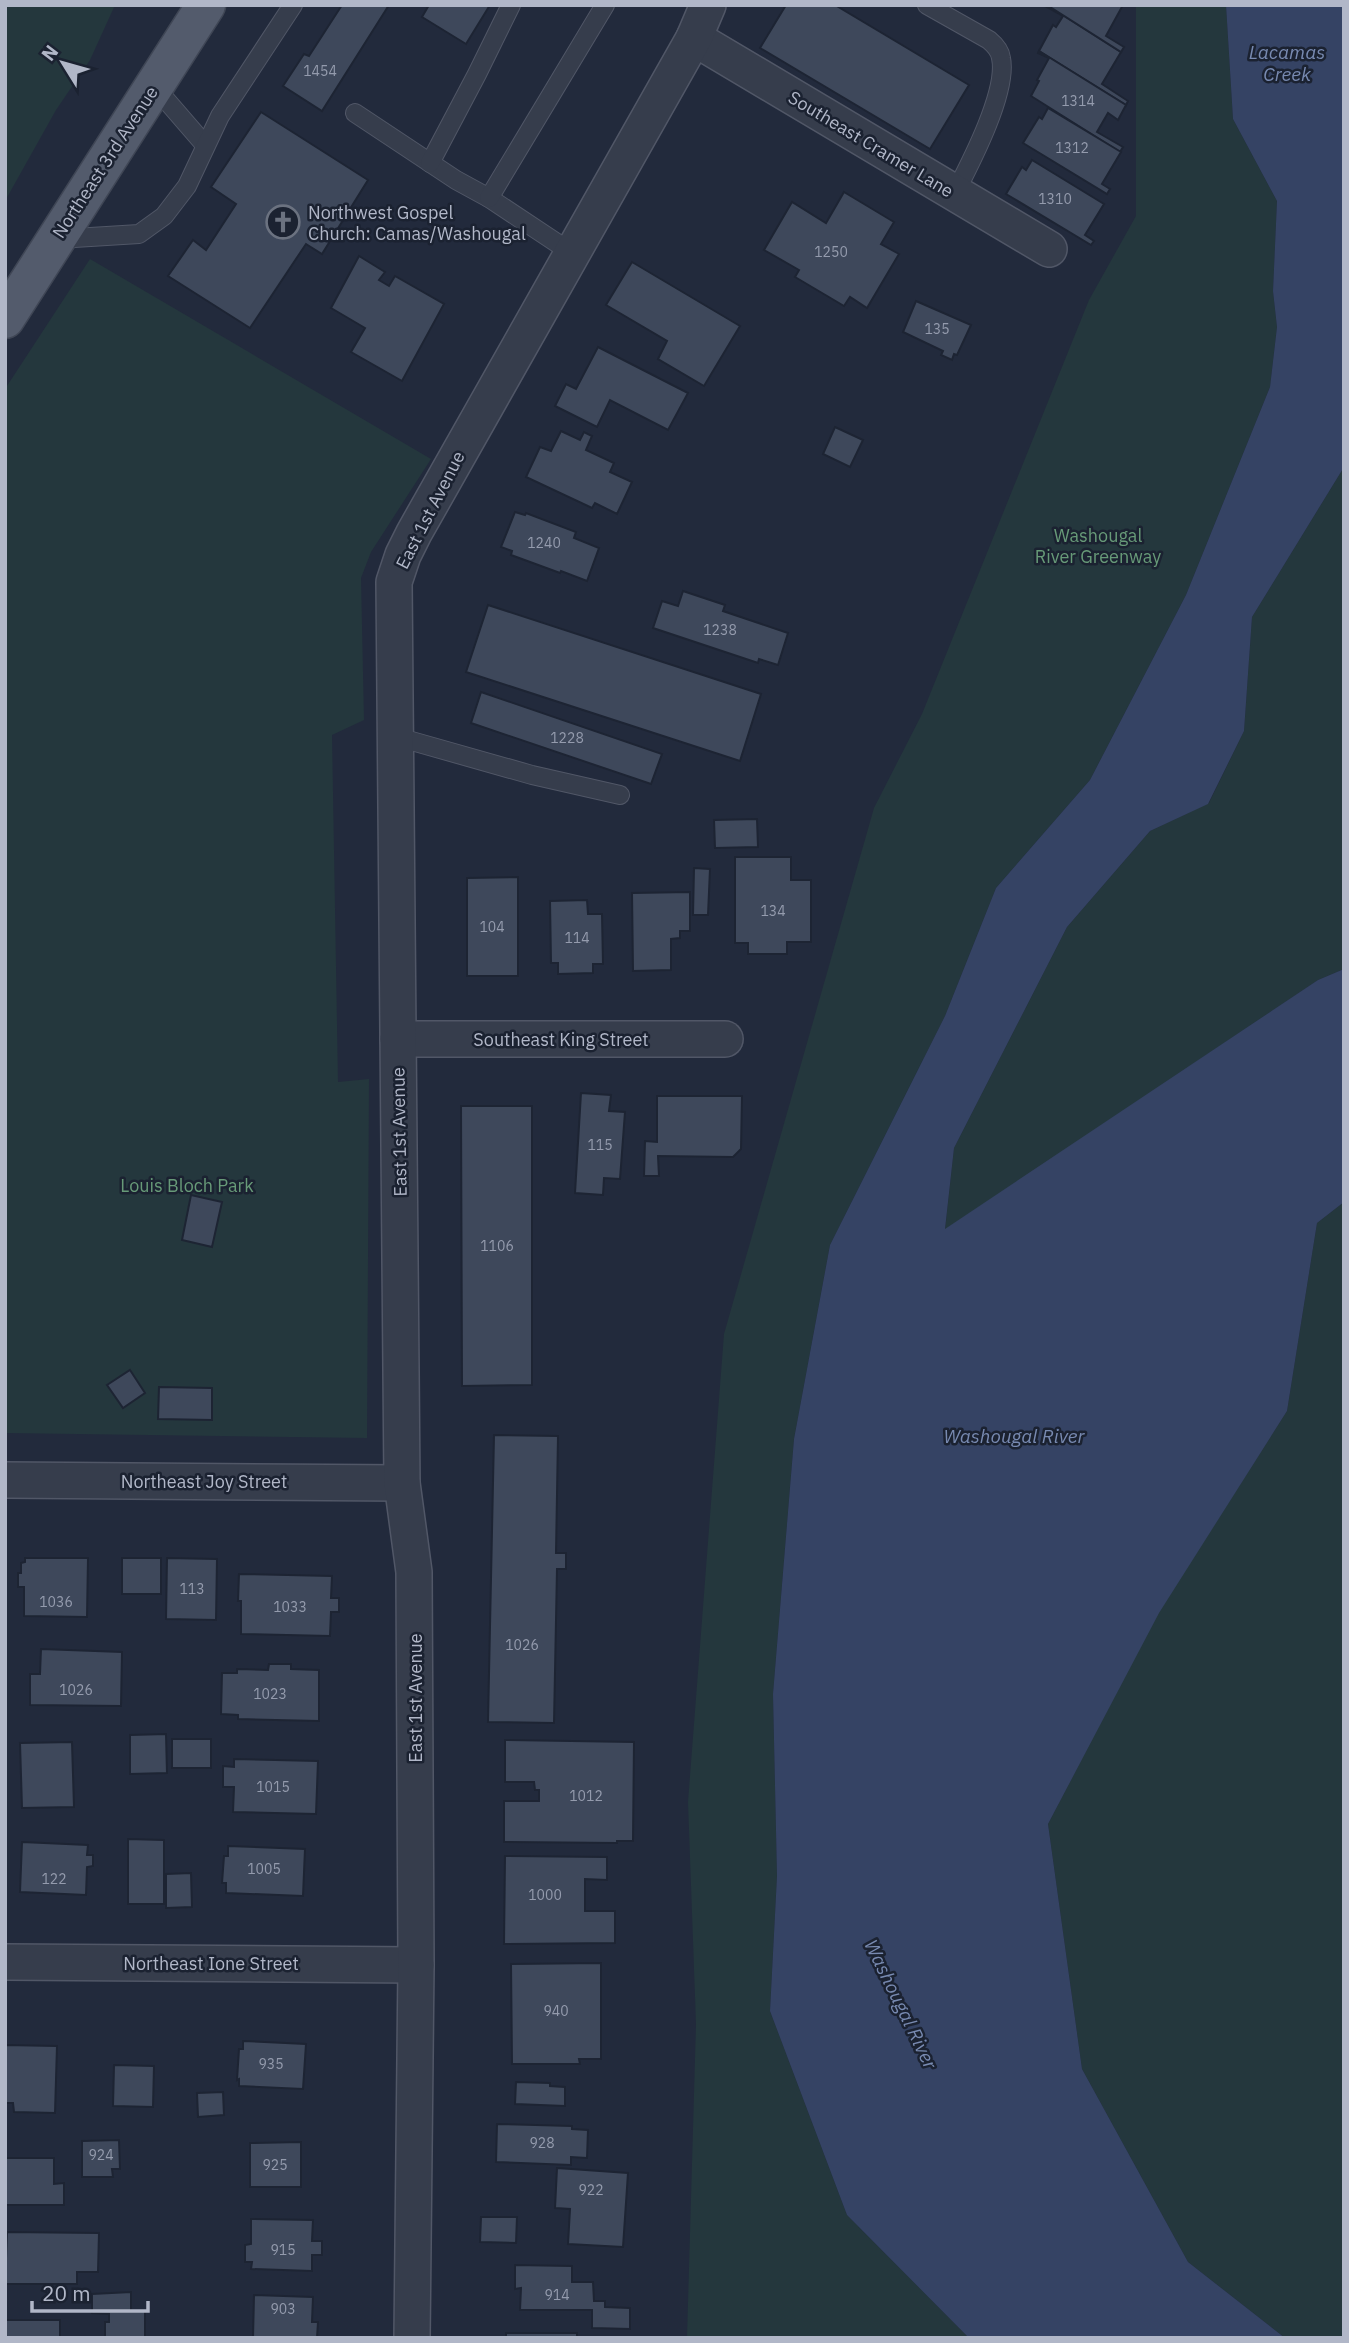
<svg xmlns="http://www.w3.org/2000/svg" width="1349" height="2343" font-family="'IBM Plex Sans',sans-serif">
	<rect width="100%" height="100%" fill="#222a3c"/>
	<g fill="#24373d">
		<polygon points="5,5 115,5 90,60 56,110 5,201"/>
		<polygon points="1136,5 1226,5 1233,119 1277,201 1273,291 1277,327 1270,387 1186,595 1090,780 996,888 945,1016 830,1245 794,1439 773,1694 777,1876 770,2011 847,2215 969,2338 687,2338 696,2024 688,1802 724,1334 874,808 922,714 1089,300 1136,216"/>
		<polygon points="90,259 431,459 371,552 361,578 364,720 332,735 338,1082 369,1079 367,1438 5,1433 5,389"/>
		<polygon points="1344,467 1344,969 1318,980 945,1230 954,1148 1067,927 1150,831 1209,803 1244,731 1252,617"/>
		<polygon points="1344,1202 1344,2338 1285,2338 1188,2262 1082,2069 1048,1824 1158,1613 1287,1411 1317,1223"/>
	</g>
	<polygon fill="#354364" points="1226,5 1344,5 1344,467 1252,617 1244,731 1208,804 1150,831 1067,927 954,1148 945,1229 1318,980 1344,969 1344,1202 1317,1223 1287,1411 1159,1613 1048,1824 1082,2069 1188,2262 1285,2338 969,2338 847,2215 770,2011 777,1876 773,1694 794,1439 830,1245 945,1016 996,888 1090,780 1186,595 1270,387 1277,327 1273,291 1277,201 1233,119"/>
	<g fill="#3e485b" stroke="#1d2433" stroke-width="2">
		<polygon points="342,5 389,5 322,111 283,86 304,54 309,56"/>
		<polygon points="429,5 490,5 466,44 422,17"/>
		<polygon points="786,5 835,5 969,85 930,149 760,48"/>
		<polygon points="1047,5 1121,52 1102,84 1128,101 1126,105 1039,51 1053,25 1056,27 1063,16 1045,6"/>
		<polygon points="1047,5 1123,5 1106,36 1124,47 1121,52"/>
		<polygon points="1039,51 1126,105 1118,120 1108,113 1097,132 1123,147 1120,152 1031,96 1039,81 1037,80 1049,58 1038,53"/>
		<polygon points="1048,108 1121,152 1102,184 1110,189 1107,194 1023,143 1039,117 1042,119"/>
		<polygon points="261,112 368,180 322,254 306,244 250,328 168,276 193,240 206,250 236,204 211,187"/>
		<polygon points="1032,160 1104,204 1085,235 1094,241 1091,245 1006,194 1022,167 1026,170"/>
		<polygon points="844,192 894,222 881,244 899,254 867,308 850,297 844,306 795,277 799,270 764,250 792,202 826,223"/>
		<polygon points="359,256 385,272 379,280 389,286 395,276 444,304 402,381 351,352 365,328 331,308"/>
		<polygon points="632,262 740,326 704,386 658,359 667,341 606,305"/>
		<polygon points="916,301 971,325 957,355 954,354 952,360 941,355 943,351 903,332"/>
		<polygon points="598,347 688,393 668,430 610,400 597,427 555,406 566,384 576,389"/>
		<polygon points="835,427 863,440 850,467 823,454"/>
		<polygon points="561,431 580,440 584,432 592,436 586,450 614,463 610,472 632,482 617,514 595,503 592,508 526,477 540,447 551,451"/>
		<polygon points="515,512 525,515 526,513 576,532 574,538 599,548 587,581 561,571 560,573 511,555 512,551 501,547"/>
		<polygon points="683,591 725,605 723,611 788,633 778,665 759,659 758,663 653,628 662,601 678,606"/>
		<polygon points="488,605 761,694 740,761 466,672"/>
		<polygon points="481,692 662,754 651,784 471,723"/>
		<polygon points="757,819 758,847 715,848 714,820"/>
		<polygon points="735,857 791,857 791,880 811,880 811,942 787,942 787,954 748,954 748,943 735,943"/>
		<polygon points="694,868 710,869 708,915 693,915"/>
		<polygon points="518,877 518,976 467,976 467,878"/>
		<polygon points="690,892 690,931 680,931 680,938 671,939 671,970 633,971 632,893"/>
		<polygon points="587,900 588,914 602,914 603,964 593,964 593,973 558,974 558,963 551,963 550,901"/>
		<polygon points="581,1093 611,1095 609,1111 625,1112 620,1179 604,1178 603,1195 575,1193"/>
		<polygon points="657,1096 742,1096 741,1149 733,1157 658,1156 659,1176 644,1176 645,1141 657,1142"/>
		<polygon points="461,1106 532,1106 532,1385 462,1386"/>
		<polygon points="191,1195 222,1202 212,1247 182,1240"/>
		<polygon points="130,1370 145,1393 123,1408 107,1385"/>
		<polygon points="159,1387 212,1388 212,1420 158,1419"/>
		<polygon points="494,1435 558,1436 556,1553 566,1553 566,1569 557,1569 554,1723 488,1722"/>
		<polygon points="25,1558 88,1558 87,1617 24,1616 24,1587 18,1587 18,1573 21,1573 21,1563 25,1562"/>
		<rect x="122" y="1558" width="39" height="36"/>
		<polygon points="167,1558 217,1559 216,1620 166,1619"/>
		<polygon points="239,1574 332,1576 331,1598 339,1598 339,1612 331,1612 330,1636 241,1634 241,1601 238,1601"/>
		<polygon points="41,1649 122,1652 121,1706 30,1705 30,1674 40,1674"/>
		<polygon points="269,1664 291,1664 291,1669 319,1670 319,1721 238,1719 238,1715 221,1714 222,1673 237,1673 237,1669 268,1670"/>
		<polygon points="166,1734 167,1773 130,1774 130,1735"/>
		<rect x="172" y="1739" width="39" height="29"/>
		<polygon points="505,1740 634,1742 633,1841 617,1841 617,1843 504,1842 504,1801 539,1801 539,1790 535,1790 534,1782 505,1782"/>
		<polygon points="72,1742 74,1807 22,1808 20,1743"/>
		<polygon points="234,1759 318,1761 316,1814 233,1812 234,1787 223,1787 223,1766 234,1767"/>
		<polygon points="128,1839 164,1840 164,1904 128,1904"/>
		<polygon points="22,1842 88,1845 87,1855 93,1855 93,1866 87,1867 86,1895 20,1892"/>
		<polygon points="228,1846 305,1849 303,1896 226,1893 226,1883 222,1883 224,1856 228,1856"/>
		<polygon points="505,1856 607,1857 607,1880 585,1879 585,1911 615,1911 615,1943 504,1944"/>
		<polygon points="191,1873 192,1907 166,1908 166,1874"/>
		<polygon points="601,1963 601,2059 579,2059 580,2064 512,2064 511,1964"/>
		<polygon points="243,2041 306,2044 303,2089 239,2086 239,2079 237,2080 239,2049 243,2049"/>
		<polygon points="5,2045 57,2046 55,2113 14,2112 13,2103 5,2103"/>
		<polygon points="114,2065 154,2066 153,2107 113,2106"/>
		<polygon points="516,2082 550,2083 550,2086 565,2087 565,2106 515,2104"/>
		<polygon points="223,2092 224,2115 198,2117 197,2093"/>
		<polygon points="497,2124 572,2126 572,2129 588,2130 587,2158 571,2157 571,2165 496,2162"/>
		<polygon points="119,2140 120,2169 112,2169 113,2177 82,2177 82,2141"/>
		<polygon points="301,2142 301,2187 250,2187 250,2143"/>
		<polygon points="5,2158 54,2158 54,2184 64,2183 64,2205 5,2205"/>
		<polygon points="557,2168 628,2173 623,2247 568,2244 570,2209 555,2208"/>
		<polygon points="481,2217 517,2217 516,2243 480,2242"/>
		<polygon points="251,2219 313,2220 312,2241 322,2241 322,2255 312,2255 312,2271 251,2269 252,2262 245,2262 245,2245 251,2244"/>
		<polygon points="7,2232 99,2233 98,2272 77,2272 77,2284 5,2284"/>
		<polygon points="515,2265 572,2266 572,2282 593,2282 594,2301 605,2301 605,2307 630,2308 630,2329 592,2328 592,2310 520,2310 521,2288 515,2289"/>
		<polygon points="131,2292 131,2311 145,2311 145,2338 105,2338 105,2322 109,2322 109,2314 92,2313 92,2294"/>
		<polygon points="254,2295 313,2297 312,2322 318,2322 317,2338 253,2338"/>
		<rect x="5" y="2320" width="55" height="18"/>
		<rect x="506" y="2333" width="71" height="5"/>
	</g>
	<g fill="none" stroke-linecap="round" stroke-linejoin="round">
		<defs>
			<g id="lane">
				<path d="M927 5 989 40C995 45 1000 50 1001 58 1008 91 971 162 955 193"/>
				<polyline points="154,86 205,145"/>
				<polyline points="355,113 456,180 489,198 572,253"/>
				<polyline points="430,163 477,74 511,5"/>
				<polyline points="489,198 605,5"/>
				<polyline points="58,239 139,234 164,216 187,186 220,116 293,5"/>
				<polyline points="394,736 532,775 620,795"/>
			</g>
			<g id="street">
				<polyline points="694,38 1049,249"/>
				<polyline points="398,1039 725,1039"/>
				<polyline points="5,1480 402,1483"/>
				<polyline points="5,1962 416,1965"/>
				<polyline points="412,2338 416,1965 414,1572 402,1483 394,582 403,555 414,533 694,38 708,5"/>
			</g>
			<polyline id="primary" points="5,319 206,5"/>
		</defs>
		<use href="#lane" stroke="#515767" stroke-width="20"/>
		<use href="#street" stroke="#515767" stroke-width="38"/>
		<use href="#primary" stroke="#3f4655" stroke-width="41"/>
		<use href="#lane" stroke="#363d4c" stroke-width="18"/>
		<use href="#street" stroke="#363d4c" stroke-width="35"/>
		<use href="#primary" stroke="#535b6c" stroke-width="38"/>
	</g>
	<defs>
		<symbol id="church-ring" viewBox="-11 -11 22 22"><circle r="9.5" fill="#1b2231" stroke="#6b7280" stroke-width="1.5"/><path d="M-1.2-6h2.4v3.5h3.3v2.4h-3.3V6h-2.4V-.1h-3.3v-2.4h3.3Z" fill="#6b7280"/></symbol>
	</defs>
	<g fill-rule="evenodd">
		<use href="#church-ring" x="264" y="203" width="38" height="38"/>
	</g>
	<g text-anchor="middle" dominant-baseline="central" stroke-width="5" stroke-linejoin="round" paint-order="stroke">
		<g font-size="14" fill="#949bad">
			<text x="320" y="71">1454</text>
			<text x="1078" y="101">1314</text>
			<text x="1072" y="148">1312</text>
			<text x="1055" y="199">1310</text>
			<text x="831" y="252">1250</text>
			<text x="937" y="329">135</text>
			<text x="544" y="543">1240</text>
			<text x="720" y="630">1238</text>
			<text x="567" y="738">1228</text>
			<text x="773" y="911">134</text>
			<text x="492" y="927">104</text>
			<text x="577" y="938">114</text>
			<text x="600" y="1145">115</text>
			<text x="497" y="1246">1106</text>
			<text x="192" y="1589">113</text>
			<text x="56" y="1602">1036</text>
			<text x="290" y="1607">1033</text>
			<text x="522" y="1645">1026</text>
			<text x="76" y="1690">1026</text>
			<text x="270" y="1694">1023</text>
			<text x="273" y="1787">1015</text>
			<text x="586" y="1796">1012</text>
			<text x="264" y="1869">1005</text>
			<text x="54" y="1879">122</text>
			<text x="545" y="1895">1000</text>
			<text x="556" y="2011">940</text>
			<text x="271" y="2064">935</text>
			<text x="542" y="2143">928</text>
			<text x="101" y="2155">924</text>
			<text x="275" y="2165">925</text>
			<text x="591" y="2190">922</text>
			<text x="283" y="2250">915</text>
			<text x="557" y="2295">914</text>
			<text x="283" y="2309">903</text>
		</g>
		<g font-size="18" fill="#b1b7c8" stroke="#1b2231">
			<text transform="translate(871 144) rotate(31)">Southeast Cramer Lane</text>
			<text transform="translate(105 162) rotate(-57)">Northeast 3rd Avenue</text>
			<text transform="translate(430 510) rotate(-63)">East 1st Avenue</text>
			<text x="561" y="1039">Southeast King Street</text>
			<text transform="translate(399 1132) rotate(-91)">East 1st Avenue</text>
			<text x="204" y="1481">Northeast Joy Street</text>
			<text transform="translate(415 1698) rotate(-90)">East 1st Avenue</text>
			<text x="211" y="1963">Northeast Ione Street</text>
		</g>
		<g font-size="18" fill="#b1b7c8" stroke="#1b2231" text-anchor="start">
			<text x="308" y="212">Northwest Gospel<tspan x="308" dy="21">Church: Camas/Washougal</tspan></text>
		</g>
		<g font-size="18" fill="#679a78" stroke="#1b2231">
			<text x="1098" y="535">Washougal<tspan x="1098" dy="21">River Greenway</tspan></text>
			<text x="187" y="1185">Louis Bloch Park</text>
		</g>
		<g font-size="19" font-style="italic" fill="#788ab1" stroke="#1b2231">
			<text x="1287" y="52">Lacamas<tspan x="1287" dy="22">Creek</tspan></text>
			<text x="1014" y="1436">Washougal River</text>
			<text transform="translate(901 2004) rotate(64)">Washougal River</text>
		</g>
	</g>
	<rect width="1349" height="2343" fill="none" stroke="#b1b7c8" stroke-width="14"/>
	<g transform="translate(63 63) rotate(307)" stroke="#1b2231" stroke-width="5" paint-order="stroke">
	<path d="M0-5L12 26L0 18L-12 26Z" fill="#b1b7c8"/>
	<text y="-10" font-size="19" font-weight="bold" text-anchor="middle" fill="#b1b7c8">N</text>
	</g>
	<path d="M32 2301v10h116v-10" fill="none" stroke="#b1b7c8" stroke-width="3.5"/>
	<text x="42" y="2301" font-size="21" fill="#b1b7c8" stroke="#1b2231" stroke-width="5" paint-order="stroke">20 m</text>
</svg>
